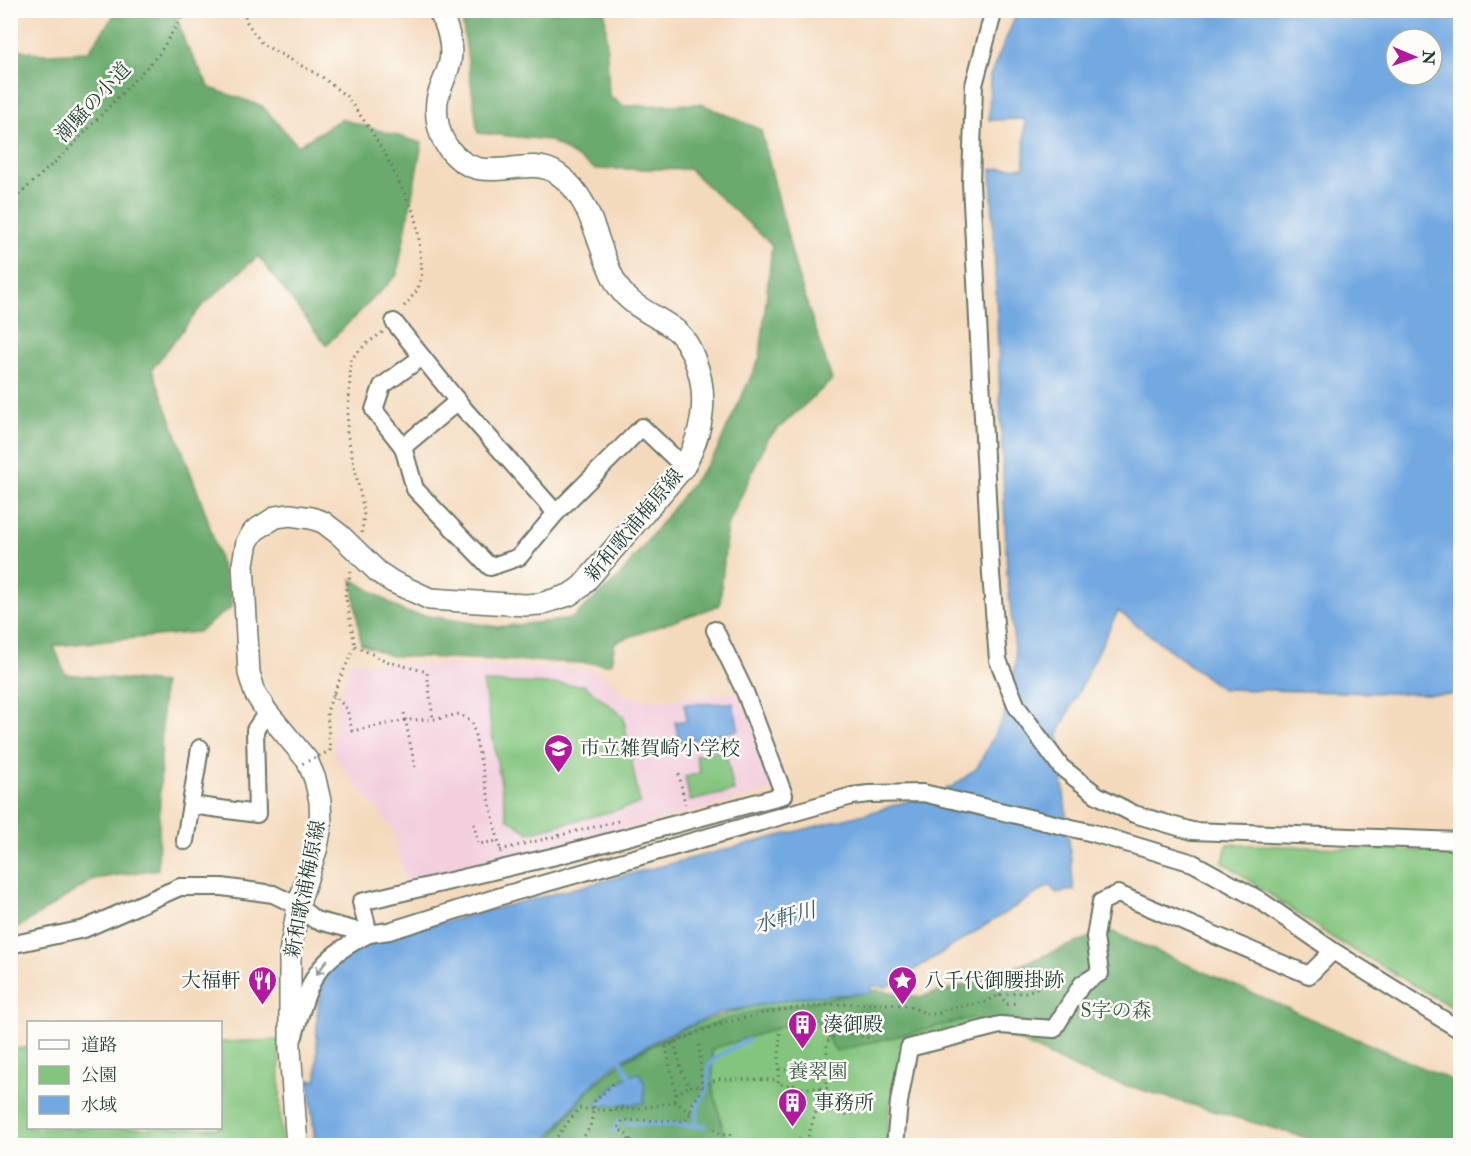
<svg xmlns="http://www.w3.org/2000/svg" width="1471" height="1156" font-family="'IM FELL Double Pica','Noto Serif JP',serif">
	<rect width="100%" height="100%" fill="#fdfcf7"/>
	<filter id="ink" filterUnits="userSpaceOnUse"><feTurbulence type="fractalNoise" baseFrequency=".0167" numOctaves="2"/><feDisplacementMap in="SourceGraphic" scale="12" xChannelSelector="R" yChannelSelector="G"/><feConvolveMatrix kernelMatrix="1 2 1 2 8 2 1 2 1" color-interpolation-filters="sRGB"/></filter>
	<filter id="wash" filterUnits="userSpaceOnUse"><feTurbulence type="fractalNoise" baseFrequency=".008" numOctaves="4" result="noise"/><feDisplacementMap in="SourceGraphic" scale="24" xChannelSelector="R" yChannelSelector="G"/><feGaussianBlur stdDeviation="1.35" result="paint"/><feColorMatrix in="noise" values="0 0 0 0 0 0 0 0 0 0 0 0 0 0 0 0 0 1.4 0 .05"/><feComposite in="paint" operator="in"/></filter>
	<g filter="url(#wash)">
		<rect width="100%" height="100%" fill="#f4dabd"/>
		<polygon fill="#f3cfde" points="352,662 594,669 626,696 656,700 740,692 774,790 406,887 394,830 335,758 333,728 338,699"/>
		<g fill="#83c57e" stroke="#518159" stroke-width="1.5">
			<polygon points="483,682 584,685 623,716 640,804 529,833 507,818"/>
			<polygon points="725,748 734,791 690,801 685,777 700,773 696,755"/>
			<polygon points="1227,844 1460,852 1460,1012 1333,938 1223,862"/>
			<path d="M871 993 1059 1011 912 1036 905 1040 889 1110 886 1145 545 1146C562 1121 582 1095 604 1076 654 1034 739 1005 803 997 825 994 849 994 871 993Z"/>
			<polygon points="279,1040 281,1145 11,1145 11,1049 28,1048 28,1128 220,1128 221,1042"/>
		</g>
		<g fill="#6aaa6d" stroke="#447450" stroke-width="1.5">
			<path d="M117 11H175L185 43 210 88 262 106 298 146 341 119 422 143 397 275 326 345 258 256 201 307 152 369 206 514 233 606 198 632 54 646 65 674 163 683 158 869 94 879 19 927 11 928V44C31 59 64 53 88 52Z"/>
			<polygon points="461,11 605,11 609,96 624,106 702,104 761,130 797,273 832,380 768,438 727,527 720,605 615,642 611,664 391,656 361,644 352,579 404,612 497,627 571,619 619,577 715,454 760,357 772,245 689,169 595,169 549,140 478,133"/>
			<polygon points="1108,930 1460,1084 1460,1145 1330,1145 1090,1075 972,1018 836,1051 813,1017 712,1049 713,1089 727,1145 545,1146 588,1091 605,1076 625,1060 660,1041 746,1013 878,990 920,997 983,980"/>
		</g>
		<g fill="#73a9e1" stroke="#49738a" stroke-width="1.5" fill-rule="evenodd">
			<path d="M1018 11H1460V695L1222 689 1118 611 1058 734 1074 890 1056 893 1050 885 887 987 872 986 871 993 802 997 720 1013 664 1036 621 1060 602 1075 586 1091 542 1145H315L309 1080H317C318 1047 311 994 331 966 338 957 351 950 361 943L876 811 952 787 977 768 1004 716 1016 661 1007 573 991 169 1024 167 1025 119 989 120 990 76ZM1396 39H1432V75H1396Z"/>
			<polygon points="733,703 739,730 680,743 675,722 687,720 684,704"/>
			<path d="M640 1073 644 1082V1103L597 1106V1102C609 1092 624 1074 640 1073Z"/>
		</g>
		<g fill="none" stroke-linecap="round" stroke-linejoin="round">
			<g stroke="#73a9e1" stroke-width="4.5">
				<polyline points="621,1060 629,1076"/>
				<polyline points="626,1123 705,1126"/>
				<polyline points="695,1126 698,1104 706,1093 708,1083 709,1066 716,1057 748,1040"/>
				<polyline points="614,1131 619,1121"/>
			</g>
		</g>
	</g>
	<g filter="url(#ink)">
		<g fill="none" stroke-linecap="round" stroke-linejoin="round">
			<defs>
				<g id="minor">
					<polyline points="994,10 974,85 971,183 991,574 998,660 1017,707 1061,767 1097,795 1134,814 1192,831 1460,841"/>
					<polyline points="394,322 464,409 556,513 642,427 684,467"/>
					<polyline points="458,401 403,447 415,489 490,567 519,557 556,513"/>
					<polyline points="403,447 374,410 382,386 422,357"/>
					<polyline points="191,805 257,814 255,730 267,712"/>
					<polyline points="185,841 200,748"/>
					<polyline points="10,945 84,929 180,887 222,887 273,894 298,906 315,920 369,934 389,931 511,893 852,796 869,794 923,793 1093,833 1193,863 1258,899 1333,951 1460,1030"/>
					<path d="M294 1036C310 980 313 961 369 934L361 902 560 855 784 795 745 692 715 630"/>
					<polyline points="895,1146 899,1102 909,1048 1000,1025 1054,1029 1082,984 1100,973 1095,937 1101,902 1118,894 1309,975 1333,951"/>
				</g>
				<path id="major" d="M297 1146 290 1049V953L298 906 317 847 321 825 320 801 315 779 307 760 267 712 255 693 249 673 243 564 247 542 254 531 276 517 290 515 311 518 323 522 340 535 378 572 393 582 430 599 525 605 540 604 569 595 581 587 684 467C703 432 710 396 694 358 690 348 686 339 677 331 657 315 631 308 617 285 596 249 595 200 558 174 524 151 483 192 449 149 439 137 435 117 437 101 439 88 447 76 450 62 453 45 448 25 438 10"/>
			</defs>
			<use href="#minor" stroke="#6a7464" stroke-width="20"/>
			<use href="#major" stroke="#6a7464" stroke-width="24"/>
			<g stroke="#6a7464" stroke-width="3" stroke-dasharray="1.5 4.5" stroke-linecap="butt">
				<polyline points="244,10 246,21 262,44 322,77 347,97 370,129 386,156 416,217 419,240 422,273 418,289 402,309"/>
				<polyline points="10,203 66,152 159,54 186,10"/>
				<polyline points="362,533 364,512 347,432 351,359 366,344 383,332"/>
				<polyline points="355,646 389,662 427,672 433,719"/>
				<polyline points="333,694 347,709 352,731 406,720 437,719 459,714 472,722 501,853"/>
				<polyline points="404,713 415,767"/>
				<polyline points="330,751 327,712 333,694 355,646 345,593 351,571"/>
				<polyline points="679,774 685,804"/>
				<polyline points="474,824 478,844 498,841"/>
				<polyline points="500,850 618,821"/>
				<polyline points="999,995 1007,1004 1017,1003"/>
				<path d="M780 1033 778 1084 794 1085V1088H827V1042C842 1027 854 1035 873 1039"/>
				<polyline points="674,1042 683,1075 689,1086 702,1086 718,1079 777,1080"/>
				<polyline points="779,1069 786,1070"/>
				<polyline points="676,1094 689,1086"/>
				<polyline points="674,1102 691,1112"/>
				<path d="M817 1108H830C839 1115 844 1117 855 1112"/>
				<polyline points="611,1111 613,1109 624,1107"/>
				<polyline points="714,1129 721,1134 730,1134 735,1146"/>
				<polyline points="630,1139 634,1146"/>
				<polyline points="799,1144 808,1137 817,1108 820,1088"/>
				<polyline points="799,1144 799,1137"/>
				<path d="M550 1146 579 1108C612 1113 641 1109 673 1102L676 1094 666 1047C723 1015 815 1001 879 1004 891 1004 905 1004 916 1009 929 1014 926 1015 941 1013L945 1009 985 1002 999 995 1027 992 1039 987 1043 981 1050 982 1053 987 1063 982"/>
				<polyline points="578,1146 590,1127 595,1101 616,1081"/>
				<polyline points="629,1146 629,1137 618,1128 623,1120 685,1121 689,1117 693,1103 699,1095 702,1086 699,1044"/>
				<polyline points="774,1146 781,1143 811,1146"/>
			</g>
			<use href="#minor" stroke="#fff" stroke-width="16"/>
			<use href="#major" stroke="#fff" stroke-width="21"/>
			<polyline stroke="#6a7464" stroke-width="3" stroke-dasharray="1.5 4.5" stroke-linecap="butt" points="297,766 330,751"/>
		</g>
		<defs><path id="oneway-shaft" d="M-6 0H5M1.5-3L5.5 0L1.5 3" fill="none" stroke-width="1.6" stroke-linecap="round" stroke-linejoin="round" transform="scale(1.5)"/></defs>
		<use stroke="#8f9e9a" href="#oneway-shaft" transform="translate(322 967) rotate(126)"/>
	</g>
	<defs>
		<symbol id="school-pin" viewBox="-11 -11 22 30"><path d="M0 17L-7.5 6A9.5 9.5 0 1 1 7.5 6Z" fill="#b5179e" stroke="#fdfcf7"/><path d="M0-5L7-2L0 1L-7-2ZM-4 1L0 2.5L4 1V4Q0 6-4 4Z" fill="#fff"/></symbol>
		<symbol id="restaurant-pin" viewBox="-11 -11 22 30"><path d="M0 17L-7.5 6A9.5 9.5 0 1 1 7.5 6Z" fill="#b5179e" stroke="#fdfcf7"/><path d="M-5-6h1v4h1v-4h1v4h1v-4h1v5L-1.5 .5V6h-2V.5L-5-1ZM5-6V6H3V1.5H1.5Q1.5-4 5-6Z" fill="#fff"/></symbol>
		<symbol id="sight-pin" viewBox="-11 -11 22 30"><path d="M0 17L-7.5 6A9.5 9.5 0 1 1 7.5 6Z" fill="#b5179e" stroke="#fdfcf7"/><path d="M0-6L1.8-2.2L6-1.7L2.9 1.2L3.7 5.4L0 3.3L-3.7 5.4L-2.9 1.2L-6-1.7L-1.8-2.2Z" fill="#fff"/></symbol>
		<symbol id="building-pin" viewBox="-11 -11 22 30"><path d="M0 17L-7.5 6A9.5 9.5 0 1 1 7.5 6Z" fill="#b5179e" stroke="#fdfcf7"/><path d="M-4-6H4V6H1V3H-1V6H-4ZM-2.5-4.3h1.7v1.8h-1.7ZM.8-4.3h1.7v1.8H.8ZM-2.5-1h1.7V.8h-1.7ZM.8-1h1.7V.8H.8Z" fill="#fff"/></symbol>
	</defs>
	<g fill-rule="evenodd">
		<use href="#school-pin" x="542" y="732" width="33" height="45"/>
		<use href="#restaurant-pin" x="246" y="964" width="33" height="45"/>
		<use href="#sight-pin" x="886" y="964" width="33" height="45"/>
		<use href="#building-pin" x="786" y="1008" width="33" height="45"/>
		<use href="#building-pin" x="776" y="1086" width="33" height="45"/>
	</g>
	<g text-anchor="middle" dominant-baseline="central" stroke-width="5" stroke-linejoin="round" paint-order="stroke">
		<g font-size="20" fill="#1f3d34" stroke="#fdfcf7">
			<text transform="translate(93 102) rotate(-47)">潮騒の小道</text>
			<text transform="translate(634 525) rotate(-50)">新和歌浦梅原線</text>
			<text transform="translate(305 889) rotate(-79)">新和歌浦梅原線</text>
		</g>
		<g font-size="20" fill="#1f3d34" stroke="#fdfcf7" text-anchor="start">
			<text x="580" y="748">市立雑賀崎小学校</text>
			<text x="241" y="980" text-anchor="end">大福軒</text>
			<text x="924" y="980">八千代御腰掛跡</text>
			<text x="823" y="1024">湊御殿</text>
			<text x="814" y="1102">事務所</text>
		</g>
		<g font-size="20" fill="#385f46" stroke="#fdfcf7">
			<text x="1116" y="1010">S字の森</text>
			<text x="818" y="1071">養翠園</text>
		</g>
		<g font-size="21" font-style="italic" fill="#385d68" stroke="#fdfcf7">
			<text transform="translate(785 918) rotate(-15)">水軒川</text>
		</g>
	</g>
	<rect width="1471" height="1156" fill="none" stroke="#fdfcf7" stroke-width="36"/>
	<rect x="27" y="1021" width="195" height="108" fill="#fdfcf7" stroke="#a4b0a9" stroke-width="1.5"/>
	<rect x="39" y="1040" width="30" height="9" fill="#ffffff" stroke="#a4b0a9" stroke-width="1.5"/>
	<text x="81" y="1051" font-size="18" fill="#1f3d34">道路</text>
	<rect x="39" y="1066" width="30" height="18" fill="#83c57e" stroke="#a4b0a9" stroke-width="1.5"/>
	<text x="81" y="1081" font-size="18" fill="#1f3d34">公園</text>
	<rect x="39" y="1096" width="30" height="18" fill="#73a9e1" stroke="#a4b0a9" stroke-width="1.5"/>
	<text x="81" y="1111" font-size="18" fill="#1f3d34">水域</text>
	<g transform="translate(1414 57) rotate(92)"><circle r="28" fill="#fdfcf7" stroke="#a4b0a9" stroke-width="1.5"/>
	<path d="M0-4.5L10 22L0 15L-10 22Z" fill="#b5179e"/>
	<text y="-9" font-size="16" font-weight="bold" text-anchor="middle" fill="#1f3d34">N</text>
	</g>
</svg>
